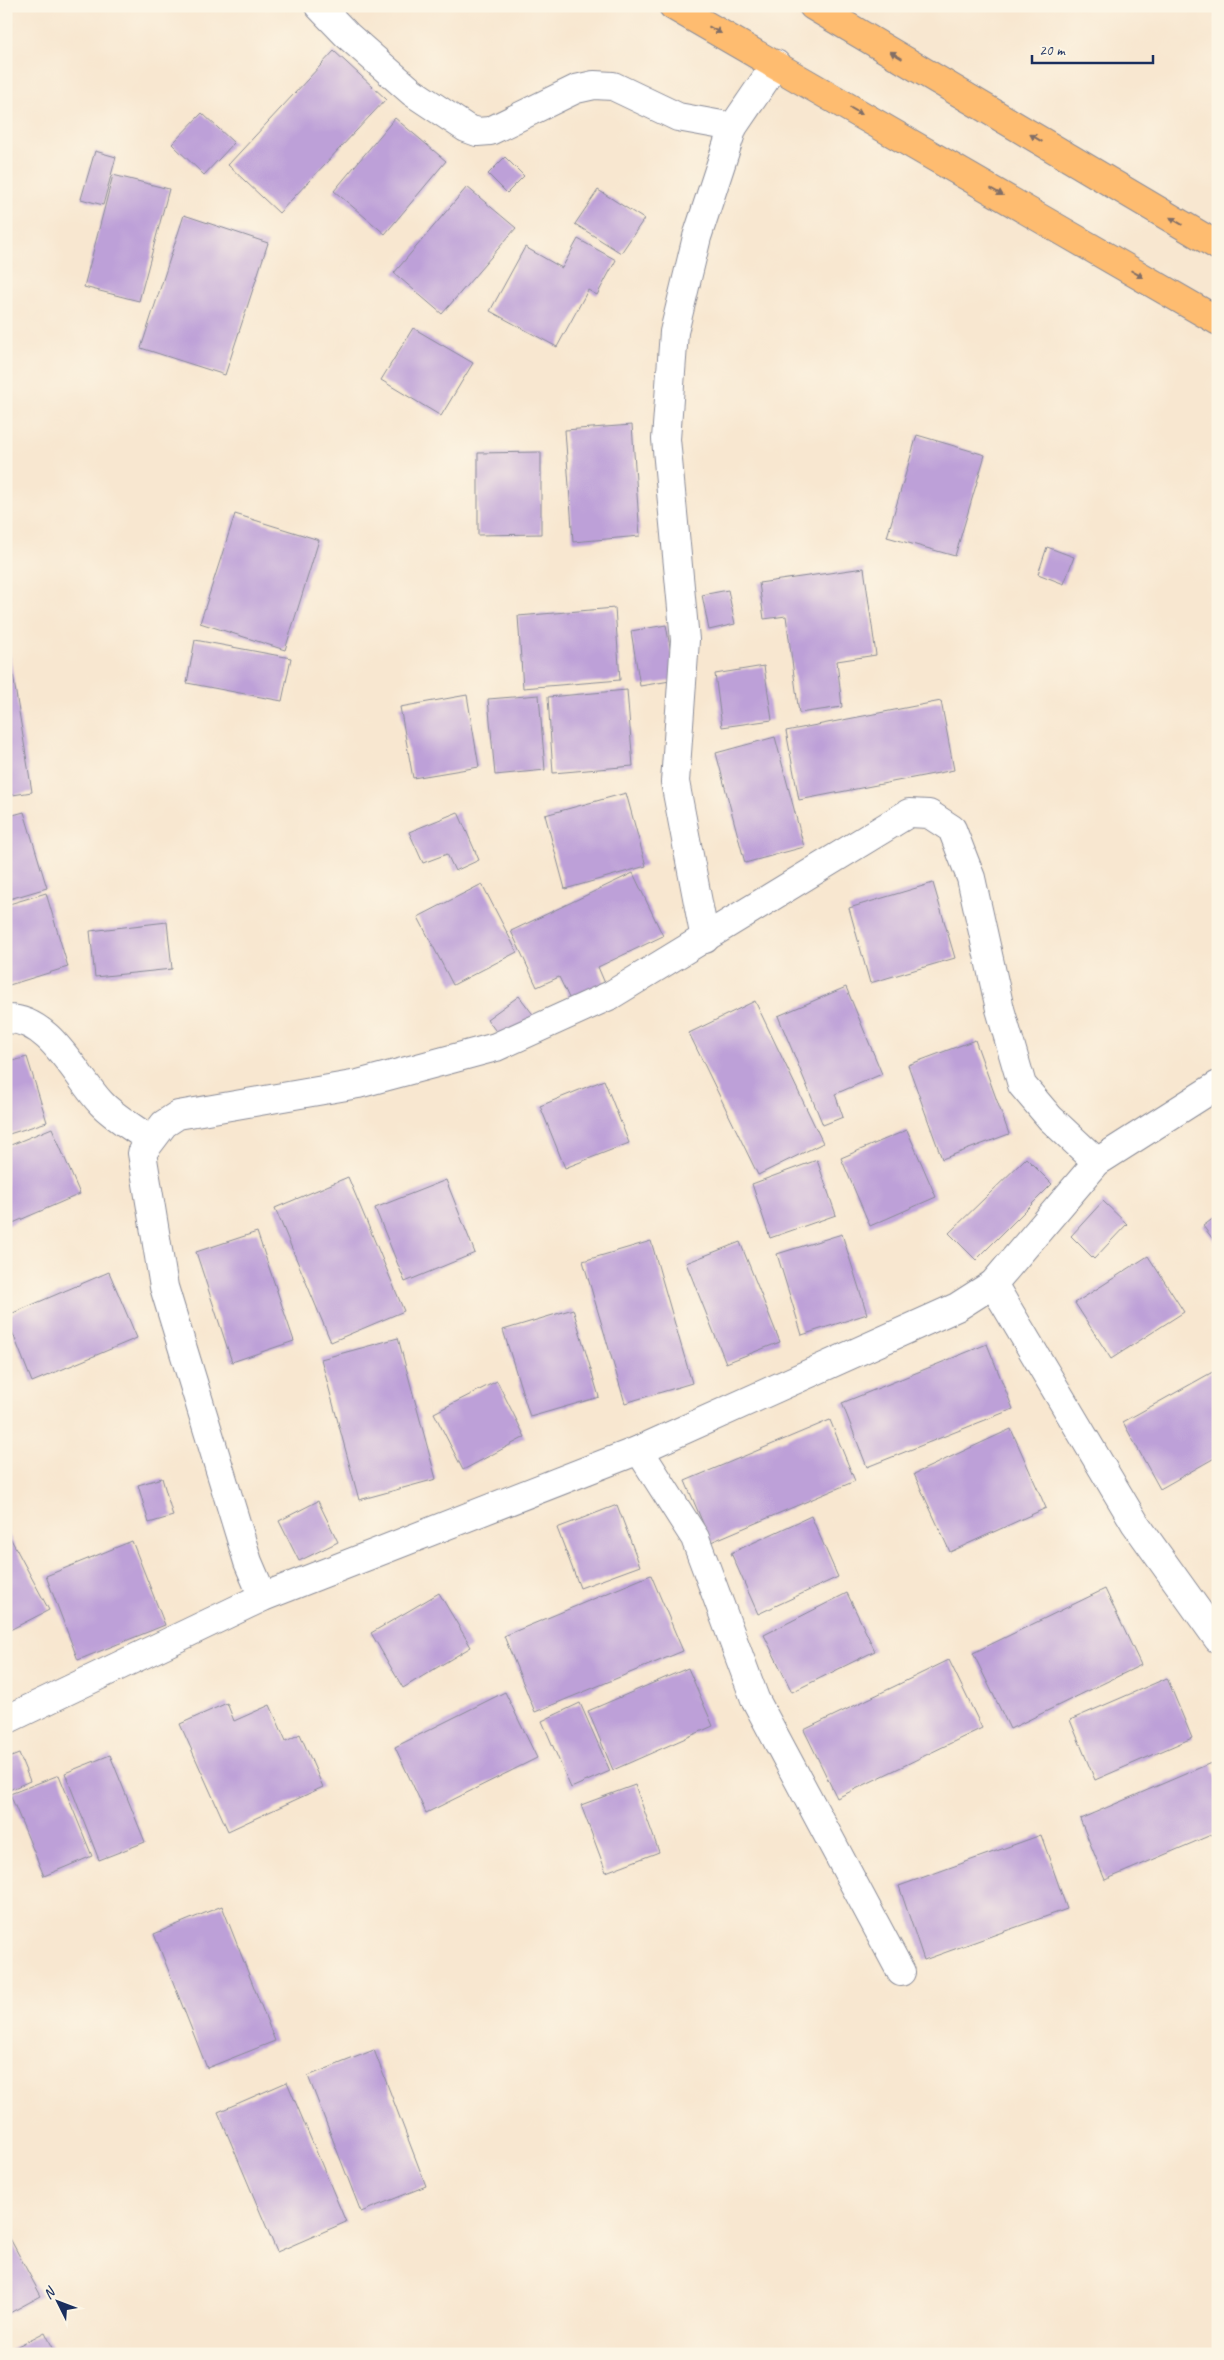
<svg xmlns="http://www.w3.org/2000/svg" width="1224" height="2360" font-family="Caveat,sans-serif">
	<rect width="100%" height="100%" fill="#fcf5e5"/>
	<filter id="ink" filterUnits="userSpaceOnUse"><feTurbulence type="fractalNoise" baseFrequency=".02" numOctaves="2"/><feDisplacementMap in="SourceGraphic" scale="10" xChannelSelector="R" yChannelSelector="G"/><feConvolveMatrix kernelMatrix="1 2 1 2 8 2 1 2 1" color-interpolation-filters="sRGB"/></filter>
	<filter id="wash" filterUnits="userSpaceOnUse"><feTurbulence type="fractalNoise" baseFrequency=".0096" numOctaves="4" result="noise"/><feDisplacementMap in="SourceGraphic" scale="20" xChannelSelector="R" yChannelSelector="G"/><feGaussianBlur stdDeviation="1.12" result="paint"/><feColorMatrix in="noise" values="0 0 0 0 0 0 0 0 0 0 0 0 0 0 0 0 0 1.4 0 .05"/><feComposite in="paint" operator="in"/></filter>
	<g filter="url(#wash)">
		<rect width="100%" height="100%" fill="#f8e7d0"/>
		<g id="blocks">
			<g fill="#bda0d8">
				<polygon points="334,51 386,99 279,213 228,165"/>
				<polygon points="202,113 234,143 204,175 172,144"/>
				<polygon points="395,118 446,161 385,234 334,191"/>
				<polygon points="95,151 116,157 103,205 81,199"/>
				<polygon points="505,157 524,176 507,193 488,174"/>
				<polygon points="113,175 169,189 139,301 84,287"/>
				<polygon points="467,187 516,228 442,314 394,273"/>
				<polygon points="598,190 644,219 621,253 575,224"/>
				<polygon points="184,215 268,243 225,375 141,348"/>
				<polygon points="578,239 616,260 597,295 588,290 557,347 490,311 525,247 562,268"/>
				<polygon points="413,328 473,363 441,416 381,380"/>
				<polygon points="632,425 640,536 573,542 565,430"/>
				<polygon points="917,435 985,455 955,556 887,537"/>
				<polygon points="541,452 541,534 478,535 478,453"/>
				<polygon points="235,514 319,540 285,650 200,623"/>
				<polygon points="1047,547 1074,557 1064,584 1038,574"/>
				<polygon points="864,568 876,655 837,661 842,707 799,713 786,616 764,619 759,583"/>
				<polygon points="728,590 735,624 709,630 702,595"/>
				<polygon points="615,608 620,680 523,688 518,616"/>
				<polygon points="666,625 676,680 640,686 631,631"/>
				<polygon points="195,640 291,658 282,701 187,683"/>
				<polygon points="6,650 9,650 32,792 6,796"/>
				<polygon points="764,666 772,720 722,727 715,674"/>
				<polygon points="627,690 633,766 553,773 548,697"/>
				<polygon points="467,695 479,767 413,778 400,707"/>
				<polygon points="539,695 545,770 495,775 488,699"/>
				<polygon points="941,701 954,770 799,800 786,731"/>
				<polygon points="775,737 804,847 745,863 716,753"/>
				<polygon points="626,793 646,866 565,889 545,815"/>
				<polygon points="24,812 47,888 6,900 6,817"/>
				<polygon points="458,812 479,860 455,871 447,854 423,863 409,832"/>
				<polygon points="633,873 663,936 598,967 607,988 572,1004 559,977 537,987 511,931"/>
				<polygon points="933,883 955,958 870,983 849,908"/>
				<polygon points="482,884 517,952 453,985 418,917"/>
				<polygon points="46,893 68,967 6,986 6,905"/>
				<polygon points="167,922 172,969 95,977 90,931"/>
				<polygon points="846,987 882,1074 835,1094 843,1117 823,1125 778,1016"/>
				<polygon points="519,996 535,1017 503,1041 487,1019"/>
				<polygon points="755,1001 823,1143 758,1175 689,1033"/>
				<polygon points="975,1040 1009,1134 942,1159 908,1065"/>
				<polygon points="27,1057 47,1122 6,1135 6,1063"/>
				<polygon points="604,1080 629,1143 565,1168 540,1106"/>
				<polygon points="52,1128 80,1194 6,1226 6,1147"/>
				<polygon points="907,1130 936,1197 870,1226 841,1158"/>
				<polygon points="1026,1158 1052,1184 976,1260 949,1233"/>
				<polygon points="817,1160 836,1215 770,1238 752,1184"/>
				<polygon points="348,1177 404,1311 331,1342 275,1208"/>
				<polygon points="446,1180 475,1253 405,1282 375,1208"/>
				<polygon points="1103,1201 1127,1224 1094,1259 1071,1236"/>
				<polygon points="1218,1215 1218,1246 1203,1226"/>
				<polygon points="257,1232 294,1341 232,1362 196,1252"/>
				<polygon points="842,1234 867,1314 802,1335 777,1254"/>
				<polygon points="651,1241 692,1383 625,1403 583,1261"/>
				<polygon points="740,1242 780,1342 726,1363 686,1263"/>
				<polygon points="1148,1256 1184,1312 1111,1359 1075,1303"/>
				<polygon points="109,1272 137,1338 32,1382 6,1316"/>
				<polygon points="573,1309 599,1397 530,1417 503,1330"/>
				<polygon points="398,1338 436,1479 359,1500 321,1359"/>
				<polygon points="987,1344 1013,1409 867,1467 842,1403"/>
				<polygon points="1218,1369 1218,1456 1160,1489 1123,1422"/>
				<polygon points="497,1381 525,1437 463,1470 434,1413"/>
				<polygon points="830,1420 855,1481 711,1542 685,1481"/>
				<polygon points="1011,1429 1046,1508 950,1552 914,1474"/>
				<polygon points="162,1478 173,1516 149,1523 138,1485"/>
				<polygon points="318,1501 338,1542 299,1561 279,1521"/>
				<polygon points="617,1505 640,1566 580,1588 557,1528"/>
				<polygon points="811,1516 838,1577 758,1614 731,1553"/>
				<polygon points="6,1530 49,1610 6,1632"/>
				<polygon points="132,1541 165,1625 78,1660 46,1576"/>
				<polygon points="651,1575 683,1651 535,1712 504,1636"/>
				<polygon points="1105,1589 1141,1665 1010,1729 973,1653"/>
				<polygon points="439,1593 471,1647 403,1688 371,1633"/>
				<polygon points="847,1593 875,1651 792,1692 764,1635"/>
				<polygon points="949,1660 982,1728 837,1798 804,1730"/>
				<polygon points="688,1668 713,1726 613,1770 588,1711"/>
				<polygon points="1167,1678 1192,1738 1095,1780 1070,1720"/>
				<polygon points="505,1692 537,1758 426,1813 395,1747"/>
				<polygon points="227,1703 234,1721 270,1705 286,1741 300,1734 323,1787 228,1831 180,1724"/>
				<polygon points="580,1703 610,1771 571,1788 542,1721"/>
				<polygon points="19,1754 30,1781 7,1791 6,1759"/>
				<polygon points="110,1755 145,1842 99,1860 65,1773"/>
				<polygon points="1211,1763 1218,1779 1218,1832 1105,1880 1080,1819"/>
				<polygon points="59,1775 92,1856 44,1876 10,1794"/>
				<polygon points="635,1785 659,1852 606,1872 581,1805"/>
				<polygon points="1041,1835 1067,1909 924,1960 899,1886"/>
				<polygon points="222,1906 275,2041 207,2068 154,1934"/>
				<polygon points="374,2050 426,2186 361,2212 308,2076"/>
				<polygon points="287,2082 346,2222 277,2252 218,2112"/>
				<polygon points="6,2231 41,2296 6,2315"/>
				<polygon points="45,2332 56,2354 6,2354 6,2352"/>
			</g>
		</g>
	</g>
	<g filter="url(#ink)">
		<use href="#blocks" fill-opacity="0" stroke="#8a8b97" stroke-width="1"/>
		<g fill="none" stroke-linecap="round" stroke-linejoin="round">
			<defs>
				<g id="minor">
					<polyline points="319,6 347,35 412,92 466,128 477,132 490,131 576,89 594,85 613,86 678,117 733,127"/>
					<polyline points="705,939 675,782 685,640 666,439 674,332 697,237 733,127 776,64"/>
					<path d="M6 1019C49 1017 75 1075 101 1103 114 1117 134 1128 150 1140"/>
					<polyline points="993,1284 1135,1523 1218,1639"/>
					<polyline points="639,1450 695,1538 755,1699 901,1972"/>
					<polyline points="263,1597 248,1562 164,1287 142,1153 164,1124 178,1115 358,1084 496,1047 611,995 909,813 929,814 952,829 971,878 1000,1009 1022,1085 1050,1118 1097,1162"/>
					<polyline points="6,1720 263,1597 639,1450 957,1307 993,1284 1097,1162 1218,1085"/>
				</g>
				<g id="trunk">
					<polyline points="673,6 1218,321"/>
					<polyline points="813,6 1218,246"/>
				</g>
			</defs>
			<use href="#minor" stroke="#8a8b97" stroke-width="30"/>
			<use href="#trunk" stroke="#8a8b97" stroke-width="30"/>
			<use href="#minor" stroke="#fff" stroke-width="28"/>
			<use href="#trunk" stroke="#febc70" stroke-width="28"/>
		</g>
		<defs><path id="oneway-solid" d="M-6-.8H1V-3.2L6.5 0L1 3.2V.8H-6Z" transform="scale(1.25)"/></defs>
		<g fill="#816e66">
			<use href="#oneway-solid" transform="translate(715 30) rotate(29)"/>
			<use href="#oneway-solid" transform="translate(896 55) rotate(-149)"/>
			<use href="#oneway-solid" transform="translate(856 111) rotate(30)"/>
			<use href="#oneway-solid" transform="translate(1036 138) rotate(-149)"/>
			<use href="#oneway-solid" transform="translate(997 192) rotate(30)"/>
			<use href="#oneway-solid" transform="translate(1176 221) rotate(-149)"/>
			<use href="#oneway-solid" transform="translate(1137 274) rotate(30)"/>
		</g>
	</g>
	<rect width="1224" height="2360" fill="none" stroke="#fcf5e5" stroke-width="25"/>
	<g transform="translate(58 2302) rotate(312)" stroke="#fcf5e5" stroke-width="4" paint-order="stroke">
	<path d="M0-4L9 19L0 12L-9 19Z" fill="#1b2f5e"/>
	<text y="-8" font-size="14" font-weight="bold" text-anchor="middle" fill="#1b2f5e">N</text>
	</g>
	<path d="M1032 55v8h121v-8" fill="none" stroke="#1b2f5e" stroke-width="2.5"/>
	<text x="1039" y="55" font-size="15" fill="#1b2f5e" stroke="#fcf5e5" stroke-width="4" paint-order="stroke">20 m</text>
</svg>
